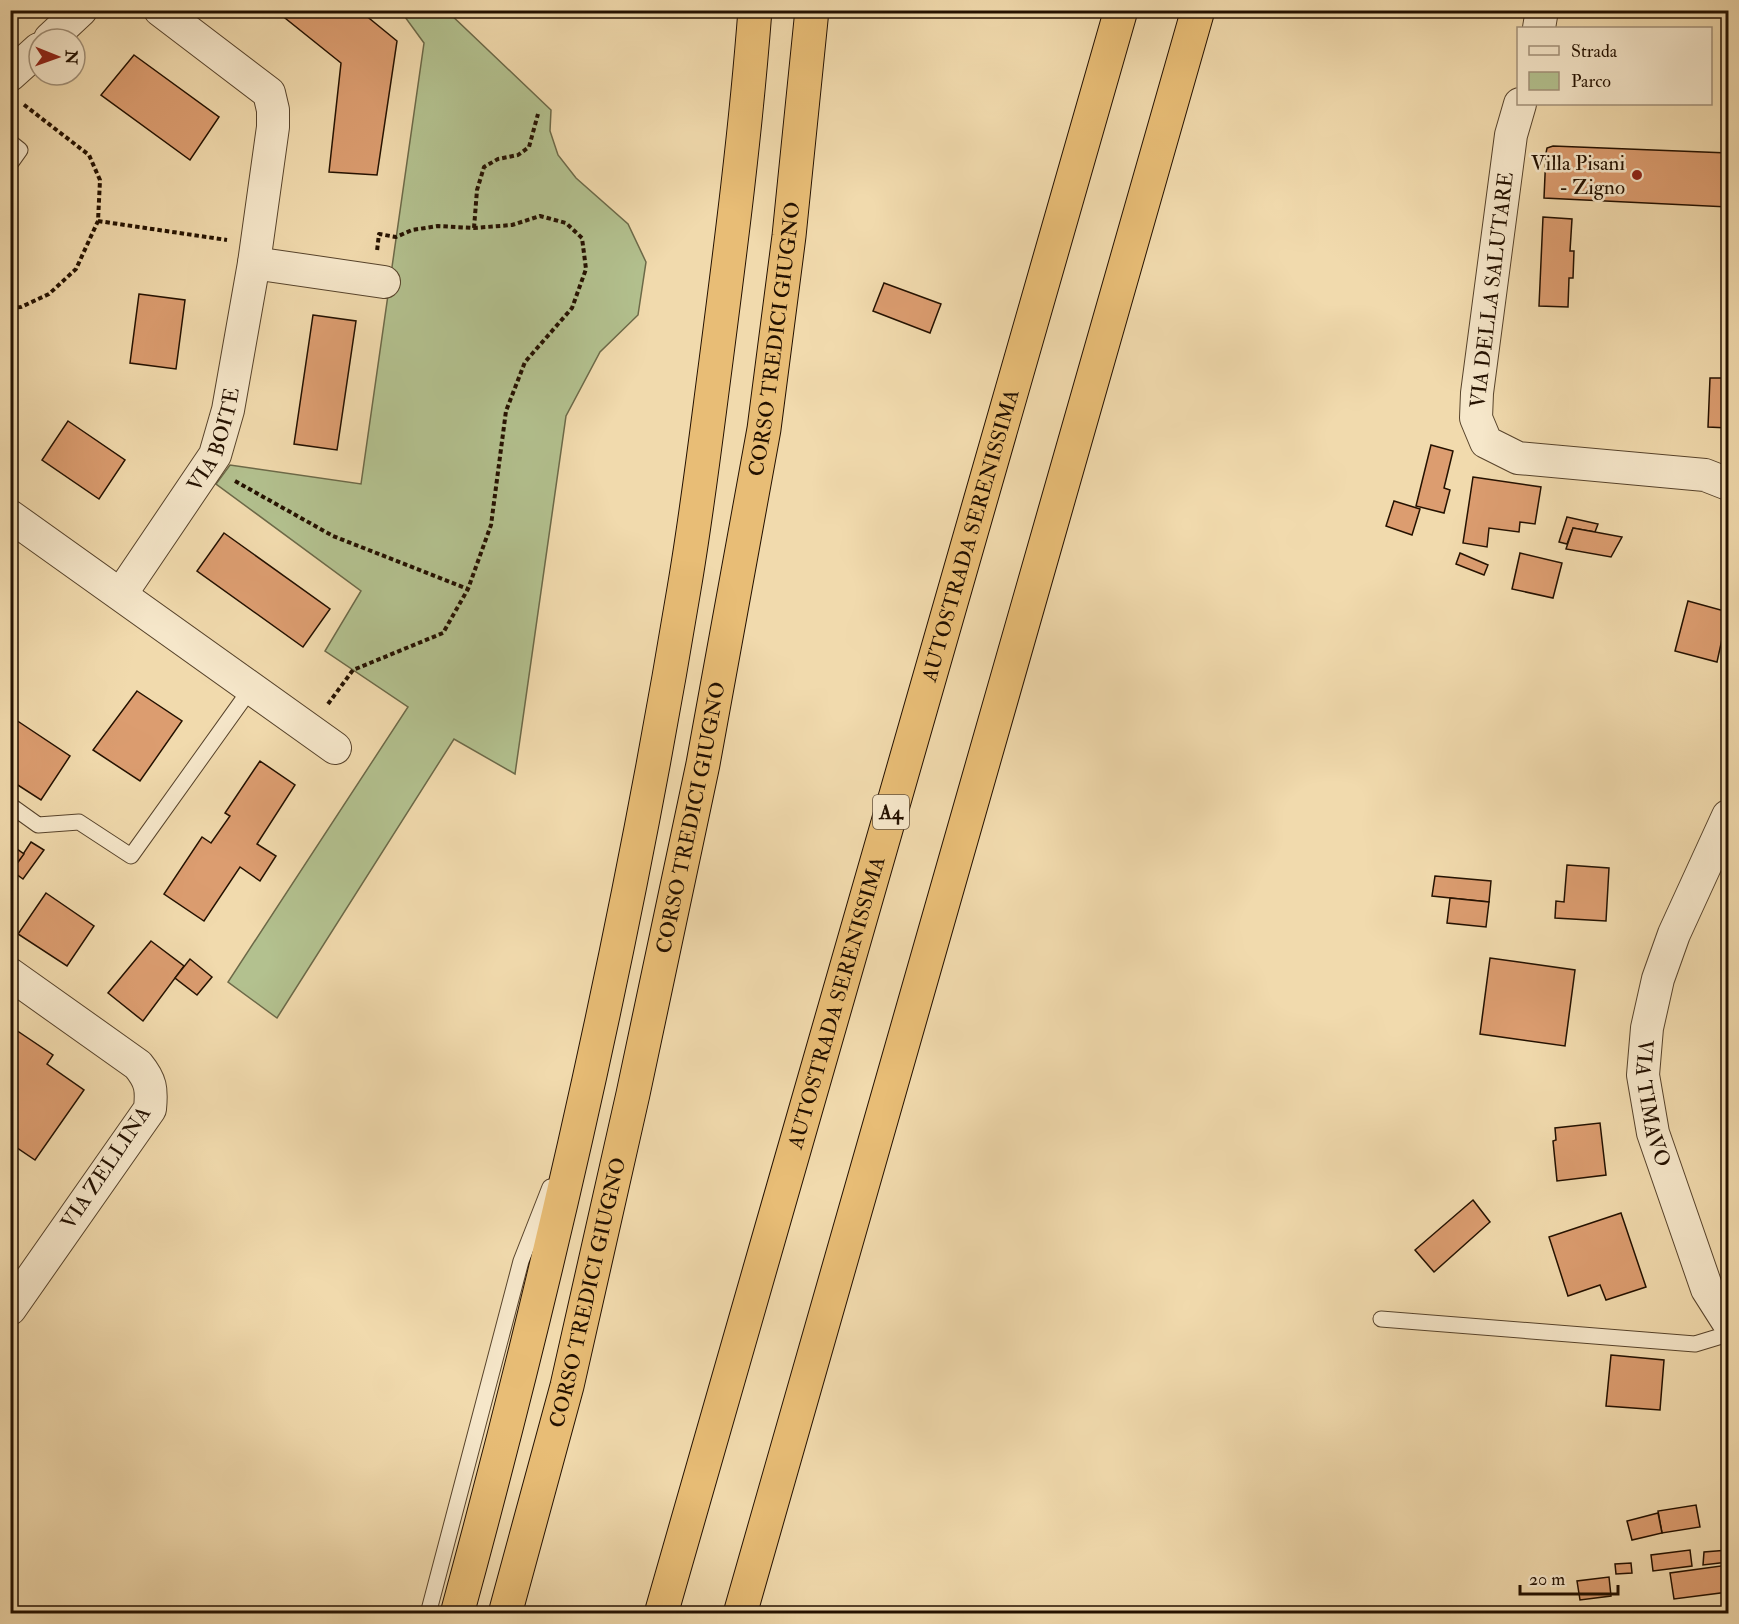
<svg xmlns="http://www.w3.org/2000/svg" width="1739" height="1624" font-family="'IM FELL Double Pica',serif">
	<rect width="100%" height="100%" fill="#f1daad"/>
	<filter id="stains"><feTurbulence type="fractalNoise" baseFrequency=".00333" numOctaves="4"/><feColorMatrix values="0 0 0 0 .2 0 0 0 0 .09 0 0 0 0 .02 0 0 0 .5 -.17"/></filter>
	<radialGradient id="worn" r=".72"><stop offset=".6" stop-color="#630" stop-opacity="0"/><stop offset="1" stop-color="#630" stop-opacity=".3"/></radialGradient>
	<polygon fill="#b3c18f" stroke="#6c6948" stroke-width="1.5" points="414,11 447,11 551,110 550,131 558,155 576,178 628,224 646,262 638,315 600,352 566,416 515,774 454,739 277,1018 228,982 408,707 325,651 361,591 216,484 230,465 361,484 424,43 405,17"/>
	<g fill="#dc9d70" stroke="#241100" stroke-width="1.5">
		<polygon points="275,10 359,10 397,41 377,175 329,172 341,63"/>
		<polygon points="1725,10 1728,10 1728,45 1723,44"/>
		<polygon points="134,55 219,117 190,160 101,95"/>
		<polygon points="1553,146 1728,153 1728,207 1544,198 1546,153 1547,148"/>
		<polygon points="1543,217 1572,219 1570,251 1574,251 1573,278 1569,278 1568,307 1539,306"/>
		<polygon points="884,283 941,304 930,333 873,311"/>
		<polygon points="139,294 185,300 176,369 130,363"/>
		<polygon points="313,315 356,321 337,450 294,444"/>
		<polygon points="1710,378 1728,378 1728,428 1708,427"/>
		<polygon points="68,421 125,460 99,499 42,460"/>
		<polygon points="1431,445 1453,451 1444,488 1450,490 1444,513 1416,506"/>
		<polygon points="1473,477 1541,487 1535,524 1520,522 1519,532 1489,528 1487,547 1463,543"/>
		<polygon points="1394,501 1420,509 1412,535 1386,526"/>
		<polygon points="1567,517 1598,524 1595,532 1573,528 1567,544 1559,542"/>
		<polygon points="1573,528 1595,532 1622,537 1611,557 1566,549"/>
		<polygon points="224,533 330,609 303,647 197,571"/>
		<polygon points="1460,553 1488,565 1484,575 1456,564"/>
		<polygon points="1520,553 1562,563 1553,598 1512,589"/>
		<polygon points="1688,601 1728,612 1717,662 1675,651"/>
		<polygon points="137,691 182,721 140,781 93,750"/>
		<polygon points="10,716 70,756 41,800 10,780"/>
		<polygon points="260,761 295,785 257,844 276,856 260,881 240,867 204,921 164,894 202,837 211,843 230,816 225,813"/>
		<polygon points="31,842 44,850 23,879 12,871"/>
		<polygon points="10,844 24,854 10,873"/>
		<polygon points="1567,865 1609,868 1606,921 1555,918 1556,901 1564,902"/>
		<polygon points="1435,876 1491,881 1489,902 1432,896"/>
		<polygon points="46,893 94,926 67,966 18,934"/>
		<polygon points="1450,898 1489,902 1486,927 1447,923"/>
		<polygon points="151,941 184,966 143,1021 108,993"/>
		<polygon points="1490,958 1575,970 1565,1046 1480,1034"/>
		<polygon points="190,959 212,977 197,995 175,978"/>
		<polygon points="10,1026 53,1055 47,1064 84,1090 35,1160 10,1143"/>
		<polygon points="1600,1123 1606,1175 1557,1181 1553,1141 1556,1140 1555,1128"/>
		<polygon points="1473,1200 1490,1222 1434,1272 1415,1250"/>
		<polygon points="1621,1213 1646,1287 1606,1300 1600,1285 1568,1296 1549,1237"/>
		<polygon points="1611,1355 1664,1360 1660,1410 1606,1406"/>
		<polygon points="1696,1505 1700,1527 1662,1533 1658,1511"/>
		<polygon points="1658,1513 1662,1533 1632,1540 1627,1521"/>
		<polygon points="1690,1550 1692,1566 1653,1571 1651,1555"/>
		<polygon points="1728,1550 1728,1562 1703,1565 1704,1552"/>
		<polygon points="1631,1563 1632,1573 1616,1574 1615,1564"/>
		<polygon points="1728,1565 1728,1592 1674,1599 1670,1573"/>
		<polygon points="1609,1577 1611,1596 1580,1600 1577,1581"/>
	</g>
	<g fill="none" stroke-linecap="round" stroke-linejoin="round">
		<defs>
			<g id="lane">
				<polyline points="10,142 20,150 10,164"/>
				<polyline points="10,805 38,825 79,822 131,856 252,687"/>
				<polyline points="1381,1319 1695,1344 1728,1334"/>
				<polyline points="428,1614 521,1261 550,1187"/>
			</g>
			<g id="street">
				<polyline points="1539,28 1542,10"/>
				<polyline points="50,39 81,10"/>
				<polyline points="10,75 39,49"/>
				<polyline points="1520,104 1511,135 1477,393 1476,418 1486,442 1518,458 1705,475 1728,484"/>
				<polyline points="254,263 384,282"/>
				<polyline points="10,516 335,748"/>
				<path id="s1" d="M121 594 215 455 228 410 254 263 273 127V110L269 93 160 10"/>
				<path id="s2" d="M1728 816 1674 934 1658 979 1647 1028 1643 1075 1653 1133 1707 1289 1728 1322"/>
				<path d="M10 974 138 1065C151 1081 152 1089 150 1109L10 1309"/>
			</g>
			<g id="highway">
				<path d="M457 1614C549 1276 627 934 684 589 697 513 706 437 716 361 731 245 746 128 755 10"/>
				<path id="s3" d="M505 1614 567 1386 633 1094 703 764 764 429 789 236 812 10"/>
				<path id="s4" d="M661 1614 1121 10"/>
				<polyline points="740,1614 1198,10"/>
			</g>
		</defs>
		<use href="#lane" stroke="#57432b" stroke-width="17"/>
		<use href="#street" stroke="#57432b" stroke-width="34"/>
		<use href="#highway" stroke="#241100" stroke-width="35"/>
		<g stroke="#241100" stroke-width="4" stroke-dasharray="4.5 3" stroke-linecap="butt">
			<polyline points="98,221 227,240"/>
			<polyline points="474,228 477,190 484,167 498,159 518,155 529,147 538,114"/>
			<polyline points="10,308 21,307 49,294 76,269 98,221 100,180 89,155 23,104"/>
			<polyline points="235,481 333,536 468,589"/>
			<polyline points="328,704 353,670 443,633 468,589 491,525 506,411 525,362 572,308 586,269 582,238 566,223 540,216 512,225 474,228 438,226 412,230 396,237 379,234 377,251"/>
		</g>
		<use href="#lane" stroke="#f6e7ca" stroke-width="15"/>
		<use href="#street" stroke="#f6e7ca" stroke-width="32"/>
		<use href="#highway" stroke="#e8bd76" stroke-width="33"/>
	</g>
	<circle fill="#8f2418" stroke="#f6e7ca" stroke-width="2" cx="1637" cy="175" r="6"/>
	<g text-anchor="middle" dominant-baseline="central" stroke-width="5" stroke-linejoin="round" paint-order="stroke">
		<rect fill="#f6e7ca" stroke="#63513d" stroke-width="1.5" x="873" y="795" width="36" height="34" rx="4.5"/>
		<g font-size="20" font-weight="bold" fill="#241100">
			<text x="891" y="812">A4</text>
		</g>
		<g font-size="21" fill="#241100" stroke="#f6e7ca" text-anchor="end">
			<text x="1625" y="163">Villa Pisani<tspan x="1625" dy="24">- Zigno</tspan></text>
		</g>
		<g font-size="21" fill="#241100" stroke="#f6e7ca">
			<text transform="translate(1492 290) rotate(-83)">VIA DELLA SALUTARE</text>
			<text stroke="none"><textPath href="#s3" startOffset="1304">CORSO TREDICI GIUGNO</textPath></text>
			<text stroke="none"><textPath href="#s1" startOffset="182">VIA BOITE</textPath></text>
			<text stroke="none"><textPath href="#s4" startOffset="1122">AUTOSTRADA SERENISSIMA</textPath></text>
			<text stroke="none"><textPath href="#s3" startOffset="818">CORSO TREDICI GIUGNO</textPath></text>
			<text stroke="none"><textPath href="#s4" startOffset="636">AUTOSTRADA SERENISSIMA</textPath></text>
			<text stroke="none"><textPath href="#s2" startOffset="304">VIA TIMAVO</textPath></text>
			<text transform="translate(106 1168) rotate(-56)">VIA ZELLINA</text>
			<text stroke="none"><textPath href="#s3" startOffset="332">CORSO TREDICI GIUGNO</textPath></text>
		</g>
	</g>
	<rect width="1739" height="1624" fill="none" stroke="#f1daad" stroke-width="36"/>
	<rect x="12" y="12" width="1715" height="1600" fill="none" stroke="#241100" stroke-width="3"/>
	<rect x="18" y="18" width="1703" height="1588" fill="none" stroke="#241100" stroke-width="1.5"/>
	<rect x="1517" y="27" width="195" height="78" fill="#f6e7ca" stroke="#a29179" stroke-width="1.5"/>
	<rect x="1529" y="46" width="30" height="9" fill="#f6e7ca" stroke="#a29179" stroke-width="1.5"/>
	<text x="1571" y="57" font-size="18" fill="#241100">Strada</text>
	<rect x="1529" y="72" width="30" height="18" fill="#b3c18f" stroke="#a29179" stroke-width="1.5"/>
	<text x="1571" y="87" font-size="18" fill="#241100">Parco</text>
	<g transform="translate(57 57) rotate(91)"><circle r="28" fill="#f6e7ca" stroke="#a29179" stroke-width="1.5"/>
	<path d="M0-4.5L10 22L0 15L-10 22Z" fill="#8f2418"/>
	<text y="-9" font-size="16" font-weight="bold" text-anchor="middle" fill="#241100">N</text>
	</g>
	<path d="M1520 1585v9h98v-9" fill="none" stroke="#241100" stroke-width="3"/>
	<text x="1529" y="1585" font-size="18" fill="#241100" stroke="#f6e7ca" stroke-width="4.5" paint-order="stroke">20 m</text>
	<rect width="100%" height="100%" filter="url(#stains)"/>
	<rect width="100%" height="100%" fill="url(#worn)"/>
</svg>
